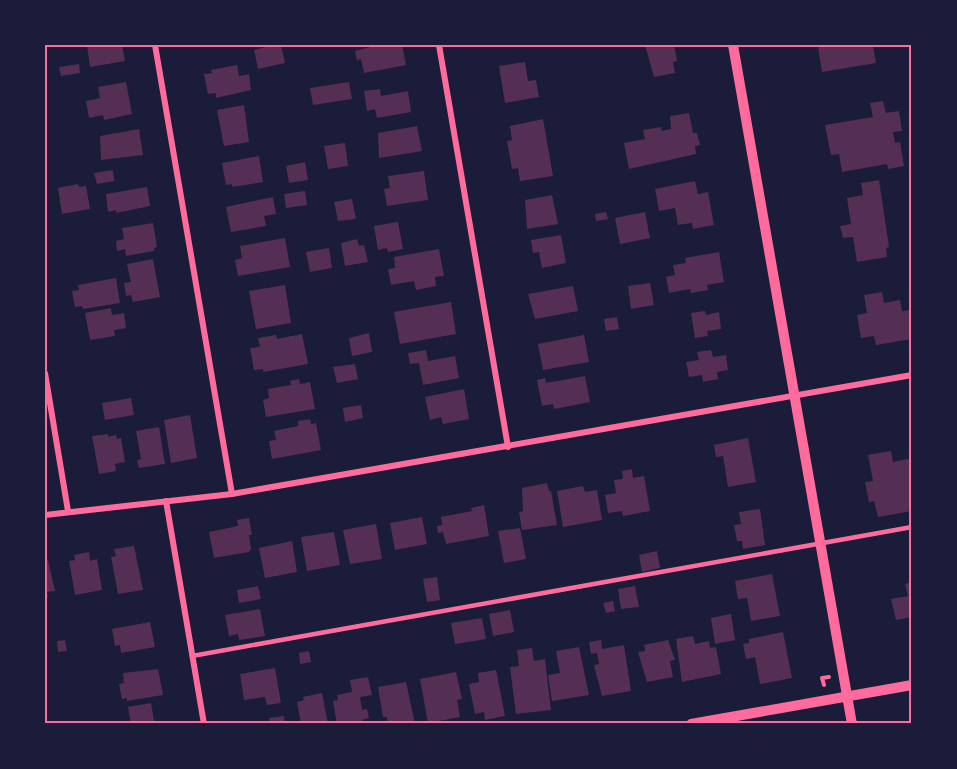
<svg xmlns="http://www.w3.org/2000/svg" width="957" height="769" font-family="'Roboto Condensed',sans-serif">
	<rect width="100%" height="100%" fill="#1b1b3a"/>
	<g fill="#542f53">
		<polygon points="87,45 122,45 125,61 90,67"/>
		<polygon points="274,45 281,45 285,63 258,69 254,50"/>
		<polygon points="378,45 402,45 406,65 364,73 361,59 357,60 355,51"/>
		<polygon points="645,45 674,45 677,61 673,62 675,73 654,77"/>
		<polygon points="821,45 873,45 876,63 822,72 818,47"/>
		<polygon points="525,62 528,81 536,80 539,97 505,103 499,66"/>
		<polygon points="79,64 80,73 61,76 59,67"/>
		<polygon points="237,65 239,76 249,74 251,90 216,98 216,93 208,94 204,74 212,73 211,70"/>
		<polygon points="126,82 132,114 104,120 103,115 89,118 86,101 100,98 98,87"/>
		<polygon points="349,82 352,99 313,105 310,88"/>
		<polygon points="380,89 381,96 408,91 411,112 377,118 375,109 367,111 364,91"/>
		<polygon points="883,101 886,113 899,111 902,131 893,132 895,143 900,142 904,166 888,169 887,164 842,172 839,154 831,155 825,125 873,117 870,103"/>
		<polygon points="244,105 249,142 224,146 217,110"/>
		<polygon points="689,113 693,133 697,133 700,145 695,146 696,154 629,169 624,143 645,139 643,130 661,127 662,131 671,129 670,116"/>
		<polygon points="543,119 553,176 520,181 518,168 512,169 507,141 512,140 510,126"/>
		<polygon points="417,126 422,151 379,158 378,133"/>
		<polygon points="139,129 143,155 101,160 100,136"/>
		<polygon points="345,143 348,166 328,169 324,146"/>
		<polygon points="259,156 263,182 232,187 232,184 226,185 222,163"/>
		<polygon points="305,162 308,180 289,183 286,166"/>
		<polygon points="113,170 114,181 97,184 94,173"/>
		<polygon points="424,171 428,200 387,206 384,189 390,188 388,176"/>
		<polygon points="879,180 889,247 886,248 887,257 857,262 853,237 843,238 840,226 851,224 847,198 863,195 861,183"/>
		<polygon points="695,181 698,194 708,192 714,225 693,229 692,223 678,225 675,208 659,211 655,189"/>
		<polygon points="78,184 79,187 86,186 90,209 62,214 58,188"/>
		<polygon points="147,187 150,206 116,213 116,210 108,212 106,194"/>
		<polygon points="305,191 307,205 286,208 284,194"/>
		<polygon points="552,195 558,224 527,229 525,200"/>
		<polygon points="273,197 276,214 264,216 266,226 231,232 226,207"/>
		<polygon points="352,199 356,219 338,221 334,202"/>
		<polygon points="606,212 608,219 596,221 595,214"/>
		<polygon points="645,212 650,238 620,244 615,218"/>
		<polygon points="398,222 403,249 388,252 387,248 378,250 374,226"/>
		<polygon points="153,223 157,247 154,248 154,251 126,256 125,249 117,251 116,241 124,239 122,228"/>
		<polygon points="561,235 566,263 542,268 539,252 533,253 531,240"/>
		<polygon points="285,238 290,267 238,276 235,260 242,258 240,246"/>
		<polygon points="357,239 359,246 364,245 368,262 345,266 341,243"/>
		<polygon points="329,248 332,268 310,272 306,252"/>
		<polygon points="439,249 444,276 435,277 436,286 416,290 414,281 391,285 388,269 395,268 394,257"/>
		<polygon points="719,252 724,282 707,285 708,290 691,293 690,289 669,293 666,277 675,275 673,265 686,263 685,258"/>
		<polygon points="153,259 160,297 133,302 131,295 126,296 124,283 131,282 127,264"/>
		<polygon points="116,278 120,303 83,309 82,306 75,307 72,291 79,290 78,285"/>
		<polygon points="650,283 654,305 631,309 628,286"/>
		<polygon points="285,285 291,323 256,329 249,291"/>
		<polygon points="573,286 578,311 535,319 528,294"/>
		<polygon points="882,292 884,303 900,300 902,311 911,310 912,339 876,345 874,336 861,338 857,315 867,313 864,295"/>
		<polygon points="451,302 456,334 400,344 394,312"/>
		<polygon points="111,308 112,315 124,313 126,328 114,330 115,336 90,340 85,313"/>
		<polygon points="705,311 706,315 719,312 721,329 707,331 708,336 695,338 691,313"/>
		<polygon points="617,317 619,329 606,331 604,319"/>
		<polygon points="369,333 372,352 352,356 349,338"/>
		<polygon points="302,334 308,364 263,372 263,369 254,370 250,348 260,347 258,338 276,335 277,339"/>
		<polygon points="584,335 589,362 543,370 538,344"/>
		<polygon points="426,350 428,361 455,356 459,378 423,385 419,363 410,364 408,353"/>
		<polygon points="711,350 713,357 726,355 728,370 717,372 718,379 703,382 702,375 689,377 686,362 699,360 697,352"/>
		<polygon points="355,364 358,379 337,383 333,367"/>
		<polygon points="585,376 590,402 554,409 553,404 542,406 537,380 545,378 546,383"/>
		<polygon points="299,379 300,384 310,382 315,409 266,417 263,400 269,398 268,389 291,385 290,381"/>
		<polygon points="464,389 469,419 443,424 441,417 430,420 425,397"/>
		<polygon points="131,398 134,415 105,420 102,403"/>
		<polygon points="361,405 363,418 345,422 343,408"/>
		<polygon points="190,415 197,458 171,463 164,420"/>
		<polygon points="310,419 311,424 316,423 321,450 272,459 269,441 276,440 274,431 298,426 298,421"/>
		<polygon points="159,427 165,464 139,468 137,460 141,459 136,431"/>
		<polygon points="108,434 108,437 116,435 117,439 121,438 125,462 115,464 116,471 99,474 92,436"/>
		<polygon points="748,438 756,482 728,487 723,456 716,457 714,445"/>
		<polygon points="891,451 893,462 912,458 912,511 878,517 874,501 869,502 865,482 873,481 868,455"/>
		<polygon points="632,469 633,478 644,476 650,511 623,516 622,511 608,513 605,495 616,493 614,480 623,479 622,471"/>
		<polygon points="547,483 549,491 551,491 557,525 522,530 519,512 523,511 522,488"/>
		<polygon points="583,486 585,492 597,490 602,520 563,527 557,491"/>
		<polygon points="484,505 489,536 446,544 443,532 438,533 437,526 442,525 441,517 472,511 471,508"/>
		<polygon points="760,509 765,545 743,549 742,541 737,541 734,525 741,524 739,512"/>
		<polygon points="422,517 427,544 395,550 390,523"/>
		<polygon points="249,518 252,535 249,535 251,549 249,552 214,558 209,532 238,526 237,520"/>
		<polygon points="376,524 382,559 350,564 343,530"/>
		<polygon points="520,528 526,559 504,563 498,531"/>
		<polygon points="334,532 340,565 307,571 301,537"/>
		<polygon points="292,541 297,572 265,578 259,548"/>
		<polygon points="134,546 143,590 118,594 111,557 116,556 114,549"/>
		<polygon points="657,551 660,568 642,572 639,555"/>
		<polygon points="89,552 90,561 97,559 102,590 75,595 69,561 75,560 74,555"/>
		<polygon points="45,560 48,560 55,591 47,592 48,598 45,599"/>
		<polygon points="772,574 780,616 751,621 747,598 738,599 735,581"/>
		<polygon points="437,577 440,600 427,602 423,579"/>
		<polygon points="912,582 912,617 896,620 891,599 908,596 905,584"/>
		<polygon points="258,586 261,599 239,603 237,590"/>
		<polygon points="635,586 639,607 621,609 618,589"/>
		<polygon points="613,601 615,611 606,613 603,603"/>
		<polygon points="260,609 265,636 239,640 238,634 229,636 225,615"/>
		<polygon points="510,610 514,632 493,636 489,614"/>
		<polygon points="731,614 735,640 715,644 711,618"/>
		<polygon points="482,618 486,639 455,644 451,623"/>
		<polygon points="150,622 155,647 121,653 120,645 115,646 112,629"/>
		<polygon points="783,632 792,678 760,684 755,657 746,659 743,644 749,643 749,639"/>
		<polygon points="693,636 695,644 709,641 710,648 716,647 721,674 682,682 676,639"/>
		<polygon points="65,640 67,651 58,652 57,641"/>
		<polygon points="601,640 602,649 624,645 631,691 602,696 594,665 599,664 597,653 591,654 589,642"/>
		<polygon points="668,640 675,660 670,661 673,677 647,682 638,652 645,651 644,645"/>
		<polygon points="579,647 589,695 552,701 548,675 560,673 556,651"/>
		<polygon points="532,648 534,661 545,659 551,710 516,714 510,667 519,666 517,650"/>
		<polygon points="309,651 311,662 300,664 299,653"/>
		<polygon points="275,668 281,703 267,705 265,697 244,700 240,674"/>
		<polygon points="158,669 163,695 127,701 127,698 122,699 119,684 124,683 123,673"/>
		<polygon points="496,670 505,716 485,720 484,712 475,714 469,684 479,682 478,673"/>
		<polygon points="456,672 462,699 457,700 460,717 428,723 420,679"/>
		<polygon points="368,677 372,695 360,697 362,710 367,709 369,718 362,720 363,724 337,724 333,701 338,700 337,695 352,692 350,680"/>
		<polygon points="406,682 415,724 388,724 387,717 383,717 378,687"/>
		<polygon points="322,693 328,724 301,724 297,702 304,700 303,697"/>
		<polygon points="151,703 154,721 131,724 128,707"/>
		<polygon points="284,716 285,724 270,724 269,718"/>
	</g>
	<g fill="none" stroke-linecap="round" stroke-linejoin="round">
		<polyline stroke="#ff6b9d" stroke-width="4" points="824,685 822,678 829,677"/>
		<polyline stroke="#ff6b9d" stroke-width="4.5" points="192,656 912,527"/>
		<g stroke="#ff6b9d" stroke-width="6">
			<polyline points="155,45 232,494"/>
			<polyline points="439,45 508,447"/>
			<polyline points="45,373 68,511"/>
			<polyline points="166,501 204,724"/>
			<polyline points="45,515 232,494 912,375"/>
		</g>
		<g stroke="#ff6b9d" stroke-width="10">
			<polyline points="733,45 852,724"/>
			<polyline points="691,724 912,685"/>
		</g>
	</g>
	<rect width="957" height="769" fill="none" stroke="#1b1b3a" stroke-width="93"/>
	<rect x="46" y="46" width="864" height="676" fill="none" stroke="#ff6b9d" stroke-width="2"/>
</svg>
